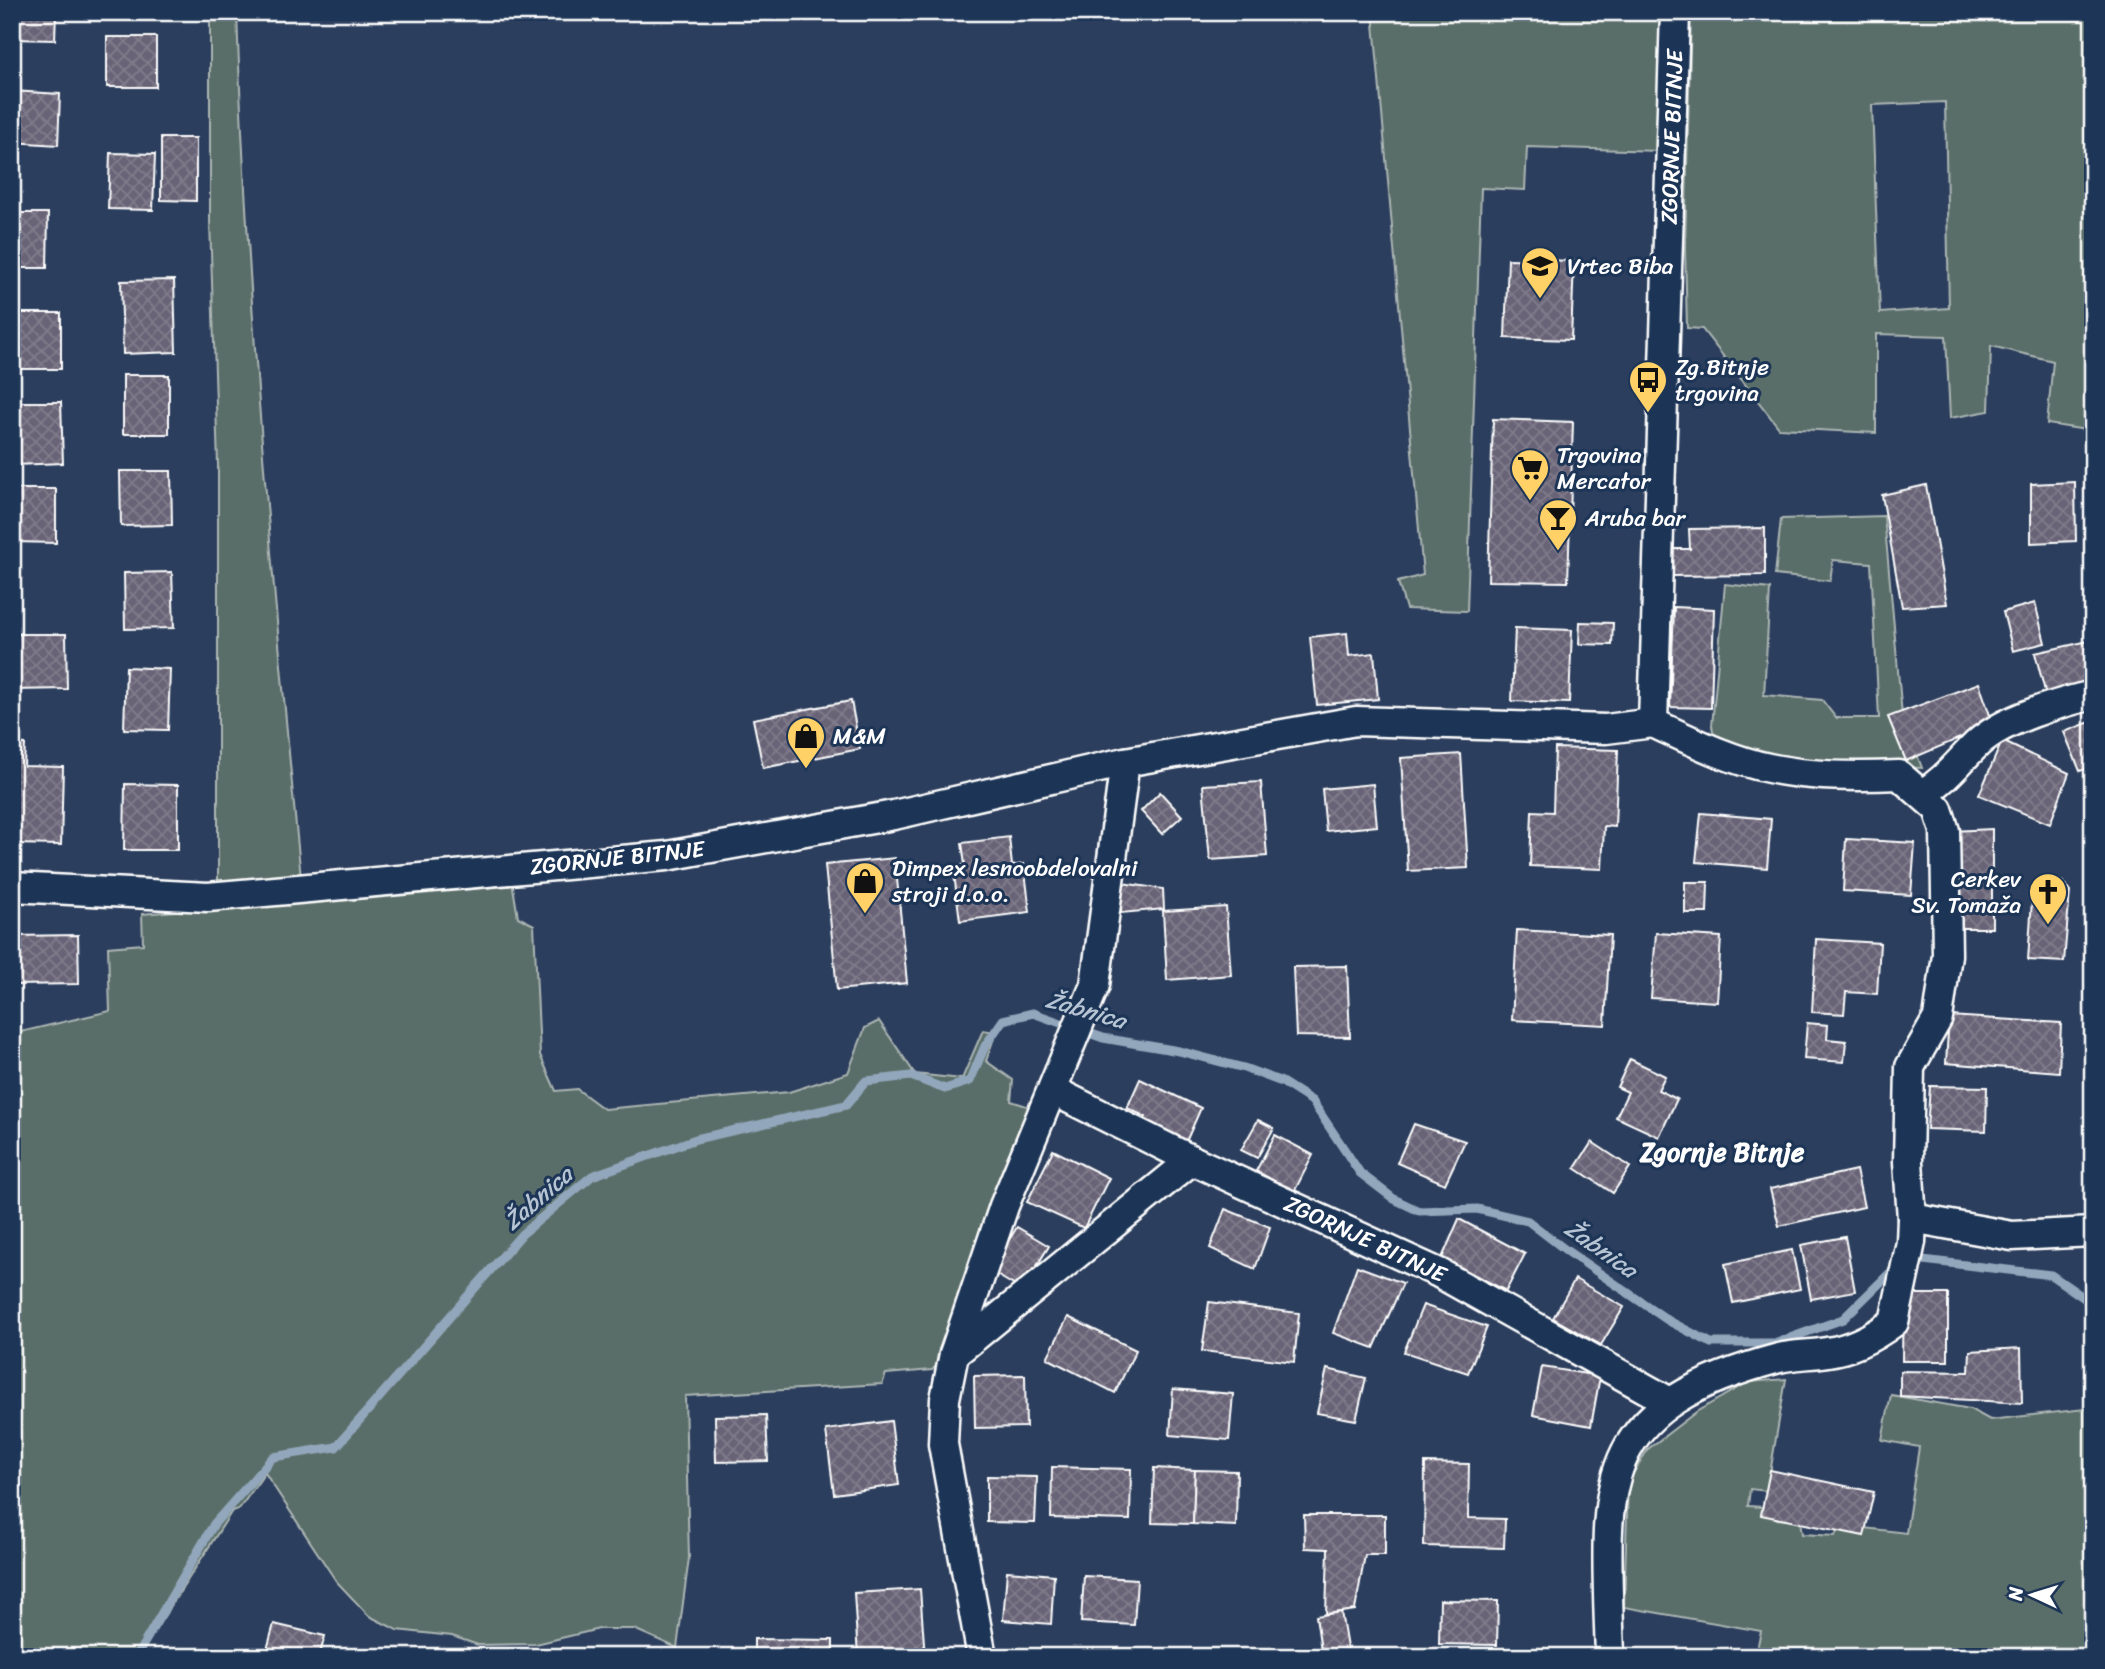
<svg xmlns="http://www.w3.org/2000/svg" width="2105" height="1669" font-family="Sriracha,sans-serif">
	<defs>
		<pattern id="building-cross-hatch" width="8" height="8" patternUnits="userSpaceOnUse" patternTransform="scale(1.75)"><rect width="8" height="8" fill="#696477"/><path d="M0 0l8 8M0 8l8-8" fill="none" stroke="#807b8b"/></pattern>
	</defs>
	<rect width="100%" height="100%" fill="#2c3e5d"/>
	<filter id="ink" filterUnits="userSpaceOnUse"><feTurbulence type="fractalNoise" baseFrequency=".0143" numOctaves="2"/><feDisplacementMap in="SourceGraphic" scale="14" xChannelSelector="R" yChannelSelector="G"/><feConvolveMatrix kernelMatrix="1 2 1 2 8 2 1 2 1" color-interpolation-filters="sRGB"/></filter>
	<g filter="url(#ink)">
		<g fill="#5a6e69" stroke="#acb6b4" stroke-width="2" fill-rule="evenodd">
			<path d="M210 12H237C247 302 273 590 301 878L218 886V465L210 221Z"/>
			<polygon points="1373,12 1663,12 1658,151 1527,147 1525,190 1481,188 1467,611 1406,609 1398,582 1423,575"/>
			<path d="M1691 12H2093V431L2047 424 2053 361 1991 346 1989 411 1950 418 1946 336 1876 334V433L1779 428 1702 329 1687 328 1685 248ZM1945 102 1949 308 1880 313 1872 105Z"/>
			<polygon points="1884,516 1902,715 1922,768 1786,763 1715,741 1712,726 1725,584 1770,589 1764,695 1822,700 1836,718 1879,718 1871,563 1833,560 1830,581 1775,575 1781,519"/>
			<polygon points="512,881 518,917 534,925 540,1055 556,1091 577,1089 604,1109 789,1092 848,1073 865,1028 879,1021 915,1074 962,1079 983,1030 996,1032 986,1061 1013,1080 1011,1101 1036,1109 940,1362 932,1370 886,1374 882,1384 685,1396 689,1558 677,1648 634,1629 599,1629 536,1644 478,1645 452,1636 397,1630 369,1616 336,1581 265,1473 239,1509 232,1511 138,1657 12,1657 12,1108 19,1103 12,1063 12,1034 110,1011 108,947 143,944 142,914"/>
			<polygon points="1786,1379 1767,1491 1750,1489 1748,1506 1777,1508 1777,1519 1800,1521 1802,1534 1835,1536 1839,1525 1906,1533 1919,1447 1882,1440 1891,1395 1970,1409 1990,1420 2093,1408 2093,1657 1795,1657 1785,1648 1757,1649 1761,1631 1624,1607 1628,1482 1648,1449 1696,1412 1748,1382"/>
		</g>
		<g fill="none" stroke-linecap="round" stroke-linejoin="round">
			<polyline stroke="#92a7bc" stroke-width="9" points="136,1657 214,1524 273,1457 336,1447 522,1234 592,1176 696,1139 846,1105 866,1081 911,1076 945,1089 970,1081 985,1046 1003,1020 1033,1013 1103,1038 1179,1051 1244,1068 1282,1082 1312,1101 1360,1173 1394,1199 1419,1211 1477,1209 1528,1221 1567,1251 1669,1321 1711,1343 1776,1343 1843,1319 1895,1268 1923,1260 2051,1275 2093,1304"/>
		</g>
		<g fill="url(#building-cross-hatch)" stroke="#fff" stroke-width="2">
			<polygon points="12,12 56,12 55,40 12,39"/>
			<rect x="107" y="37" width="49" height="50"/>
			<polygon points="12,91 60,94 58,145 12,142"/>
			<polygon points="161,138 196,138 196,201 161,200"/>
			<polygon points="110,153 155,154 153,210 108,209"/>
			<polygon points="12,213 48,213 47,268 12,268"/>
			<polygon points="1508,259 1574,261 1571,340 1505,338"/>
			<polygon points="174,280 176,352 123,354 121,281"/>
			<rect x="14" y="313" width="47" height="56"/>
			<rect x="123" y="375" width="46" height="59"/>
			<polygon points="15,402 61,402 63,463 15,465"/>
			<polygon points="1493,419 1573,422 1568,582 1488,581"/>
			<polygon points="120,471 171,471 172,525 121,526"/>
			<polygon points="2075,482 2076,541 2031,543 2031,484"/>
			<polygon points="1926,485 1947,604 1902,607 1882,495"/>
			<polygon points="14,489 56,489 56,543 14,542"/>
			<polygon points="1765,528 1765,575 1671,576 1671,549 1690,549 1689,529"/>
			<polygon points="172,572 174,628 125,629 124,573"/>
			<polygon points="2035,603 2045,643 2013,651 2003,612"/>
			<polygon points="1674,607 1714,609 1711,708 1670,707"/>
			<polygon points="1580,622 1613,623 1612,645 1579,644"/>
			<polygon points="1515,628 1572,630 1569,703 1512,701"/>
			<polygon points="1347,633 1349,656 1374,653 1378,699 1317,705 1310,637"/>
			<polygon points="12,634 66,634 67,689 12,690"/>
			<polygon points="2093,640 2093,687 2047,699 2035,653"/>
			<polygon points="126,667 170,669 168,730 124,729"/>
			<polygon points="1979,683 1993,724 1906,761 1888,717"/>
			<polygon points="851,701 860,749 763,768 753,719"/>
			<polygon points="2093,721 2093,766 2080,771 2064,732"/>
			<polygon points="2002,741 2069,773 2050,824 1979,795"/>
			<polygon points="12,743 25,744 24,766 63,767 61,845 12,844"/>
			<polygon points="1555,748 1618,750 1615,827 1604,826 1602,869 1530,866 1532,811 1553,812"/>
			<polygon points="1461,754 1468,868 1408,871 1401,758"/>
			<polygon points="1261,782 1267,856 1210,860 1203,785"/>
			<polygon points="125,784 178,785 178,850 124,850"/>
			<polygon points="1373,784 1377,826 1326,831 1322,789"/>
			<polygon points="1160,792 1182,816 1162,834 1141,811"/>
			<polygon points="1701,813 1771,819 1767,868 1696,862"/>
			<polygon points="1992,829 1992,928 1954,928 1952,831"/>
			<polygon points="1009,837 1012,866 1024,864 1030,912 960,921 953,866 965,865 962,843"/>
			<polygon points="1846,839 1915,843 1911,895 1843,891"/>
			<polygon points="895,858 907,983 837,990 825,865"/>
			<polygon points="2052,878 2063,882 2070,891 2064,962 2028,960 2033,885"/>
			<polygon points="1685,882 1708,882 1707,913 1685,913"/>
			<polygon points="1122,883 1163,889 1164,909 1121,913"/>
			<polygon points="1226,907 1231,975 1167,980 1163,911"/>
			<polygon points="1517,930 1610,935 1605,1025 1512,1020"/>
			<polygon points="1656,933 1721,937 1717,1002 1651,998"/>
			<polygon points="78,935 79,984 12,985 12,936"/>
			<polygon points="1816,939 1880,943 1877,994 1846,992 1844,1014 1812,1012"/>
			<polygon points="1347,966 1350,1037 1296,1036 1293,967"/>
			<polygon points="1949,1016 2061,1023 2059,1072 1946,1063"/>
			<polygon points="1807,1023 1828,1025 1827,1039 1846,1041 1844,1062 1804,1059"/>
			<polygon points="1630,1059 1665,1076 1658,1090 1677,1099 1659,1137 1616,1117 1628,1092 1617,1087"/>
			<polygon points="1140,1079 1201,1108 1185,1144 1142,1124 1146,1117 1127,1108"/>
			<polygon points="1930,1086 1987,1087 1986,1131 1927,1129"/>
			<polygon points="1258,1120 1274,1128 1257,1158 1241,1150"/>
			<polygon points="1414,1124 1465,1141 1445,1184 1397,1163"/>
			<polygon points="1275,1135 1313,1155 1294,1192 1256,1171"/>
			<polygon points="1592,1142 1630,1167 1613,1193 1575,1168"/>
			<polygon points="1053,1150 1109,1178 1084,1228 1027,1202"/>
			<polygon points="1856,1170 1864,1207 1779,1226 1770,1189"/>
			<polygon points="1225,1209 1270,1227 1255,1269 1210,1248"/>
			<polygon points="1459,1219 1525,1254 1506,1291 1442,1258"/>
			<polygon points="1017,1227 1049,1246 1022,1290 990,1271"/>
			<polygon points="1845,1237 1855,1291 1811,1299 1801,1245"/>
			<polygon points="1792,1250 1800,1289 1733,1303 1725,1264"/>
			<polygon points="1357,1266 1403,1283 1374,1348 1333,1333"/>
			<polygon points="1575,1279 1624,1307 1601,1345 1553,1318"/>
			<polygon points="1903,1294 1948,1294 1948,1361 1902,1361"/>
			<polygon points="1209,1302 1299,1313 1294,1362 1202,1351"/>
			<polygon points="1423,1305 1487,1327 1468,1373 1404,1352"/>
			<polygon points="1068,1317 1136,1350 1115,1393 1047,1358"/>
			<polygon points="2021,1348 2022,1403 1900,1396 1900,1371 1969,1372 1970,1351"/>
			<polygon points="1542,1367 1600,1376 1591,1426 1533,1415"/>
			<polygon points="1327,1369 1366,1378 1356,1420 1317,1413"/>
			<polygon points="1025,1375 1026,1427 975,1428 974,1376"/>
			<polygon points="1173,1389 1233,1394 1229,1440 1170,1435"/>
			<polygon points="766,1415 768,1461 716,1462 715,1416"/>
			<polygon points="891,1421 899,1485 834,1494 826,1430"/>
			<polygon points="1425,1463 1469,1464 1468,1518 1505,1519 1504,1548 1424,1546"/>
			<polygon points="1052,1467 1131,1469 1130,1520 1051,1518"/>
			<polygon points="1154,1468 1195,1470 1193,1524 1152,1523"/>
			<polygon points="1195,1470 1237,1471 1236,1526 1193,1524"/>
			<polygon points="1770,1470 1874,1492 1864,1536 1761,1515"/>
			<polygon points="987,1476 1037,1477 1035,1523 987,1522"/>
			<polygon points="1304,1515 1385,1515 1385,1555 1365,1555 1355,1610 1326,1614 1328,1549 1305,1548"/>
			<polygon points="1007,1571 1054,1575 1051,1624 1003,1620"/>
			<polygon points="1084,1576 1137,1579 1134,1625 1081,1622"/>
			<polygon points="920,1589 925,1657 858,1657 854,1593"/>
			<polygon points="1440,1600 1498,1601 1497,1645 1439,1644"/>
			<polygon points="1341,1612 1348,1654 1365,1652 1366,1657 1322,1657 1316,1616"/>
			<polygon points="274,1624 325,1636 319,1657 265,1657"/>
			<polygon points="754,1639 833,1640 833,1657 754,1657"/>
		</g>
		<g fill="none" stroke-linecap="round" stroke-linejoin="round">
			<defs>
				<g id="minor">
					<path d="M1922 794C1946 780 1959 761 1978 743 2004 719 2059 703 2093 695"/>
					<polyline points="12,887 208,897 667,856 894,815 1125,762 1356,721 1606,729 1653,723"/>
					<polyline points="1054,1091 1192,1160 1439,1273 1668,1401"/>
					<polyline points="1912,1218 2012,1236 2093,1232"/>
					<polyline points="954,1354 1192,1160"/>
					<polyline points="982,1657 943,1444 945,1399 954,1354 1004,1206 1095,985 1125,762"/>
					<path d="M1610 1657C1605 1485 1588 1409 1779 1358 1795 1354 1811 1355 1827 1352 1852 1349 1874 1337 1894 1322L1911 1242 1912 1218 1908 1162 1910 1067 1938 1018 1947 955 1945 831 1938 809 1899 775C1857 777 1810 777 1769 768 1729 760 1690 740 1653 723L1675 12"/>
				</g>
			</defs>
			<use href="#minor" stroke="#fff" stroke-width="33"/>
			<use href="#minor" stroke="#1d3557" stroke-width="28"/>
		</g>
	</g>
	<defs>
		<symbol id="school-pin" viewBox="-11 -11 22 30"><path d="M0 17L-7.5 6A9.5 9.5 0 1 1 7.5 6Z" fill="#ffd166" stroke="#1d3557"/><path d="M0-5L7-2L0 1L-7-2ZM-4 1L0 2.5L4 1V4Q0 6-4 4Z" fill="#111"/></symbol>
		<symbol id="bus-pin" viewBox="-11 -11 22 30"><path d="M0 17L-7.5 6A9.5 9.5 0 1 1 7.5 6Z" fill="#ffd166" stroke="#1d3557"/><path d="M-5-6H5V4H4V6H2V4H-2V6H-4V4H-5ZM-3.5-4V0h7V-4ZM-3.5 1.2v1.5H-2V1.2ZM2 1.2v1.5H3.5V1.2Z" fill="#111"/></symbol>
		<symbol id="supermarket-pin" viewBox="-11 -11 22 30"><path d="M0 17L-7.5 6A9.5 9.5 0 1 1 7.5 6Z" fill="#ffd166" stroke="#1d3557"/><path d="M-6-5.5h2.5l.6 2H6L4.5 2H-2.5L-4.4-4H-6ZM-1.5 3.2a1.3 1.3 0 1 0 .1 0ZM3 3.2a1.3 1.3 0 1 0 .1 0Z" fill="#111"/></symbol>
		<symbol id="bar-pin" viewBox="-11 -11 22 30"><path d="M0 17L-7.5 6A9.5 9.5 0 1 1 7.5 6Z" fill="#ffd166" stroke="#1d3557"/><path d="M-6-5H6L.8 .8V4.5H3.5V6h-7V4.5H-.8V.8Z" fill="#111"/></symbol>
		<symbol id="shop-pin" viewBox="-11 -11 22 30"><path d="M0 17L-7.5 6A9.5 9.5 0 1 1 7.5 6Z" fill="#ffd166" stroke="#1d3557"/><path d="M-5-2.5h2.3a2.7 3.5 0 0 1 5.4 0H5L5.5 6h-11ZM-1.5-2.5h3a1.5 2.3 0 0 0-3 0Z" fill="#111"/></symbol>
		<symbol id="church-pin" viewBox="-11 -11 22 30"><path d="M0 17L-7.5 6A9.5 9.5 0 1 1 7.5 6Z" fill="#ffd166" stroke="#1d3557"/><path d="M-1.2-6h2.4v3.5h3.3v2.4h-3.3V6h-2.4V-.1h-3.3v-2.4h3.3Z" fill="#111"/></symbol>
	</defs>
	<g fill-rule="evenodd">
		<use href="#school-pin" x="1518" y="244" width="44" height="60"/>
		<use href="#bus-pin" x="1626" y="358" width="44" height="60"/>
		<use href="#supermarket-pin" x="1508" y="446" width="44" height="60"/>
		<use href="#bar-pin" x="1536" y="496" width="44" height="60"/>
		<use href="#shop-pin" x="784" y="714" width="44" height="60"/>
		<use href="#shop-pin" x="843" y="859" width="44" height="60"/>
		<use href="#church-pin" x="2026" y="870" width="44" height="60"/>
	</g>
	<g text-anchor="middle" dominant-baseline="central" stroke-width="6" stroke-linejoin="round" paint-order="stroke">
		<g font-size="23" fill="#fff" stroke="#1d3557">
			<text transform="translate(1672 137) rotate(-88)">ZGORNJE BITNJE</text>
			<text transform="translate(617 858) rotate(-6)">ZGORNJE BITNJE</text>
			<text transform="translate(1365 1239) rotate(25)">ZGORNJE BITNJE</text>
		</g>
		<g font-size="23" fill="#fff" stroke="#1d3557" text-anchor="start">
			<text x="1567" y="266">Vrtec Biba</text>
			<text x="1675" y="367">Zg.Bitnje<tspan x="1675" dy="26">trgovina</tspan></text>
			<text x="1557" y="455">Trgovina<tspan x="1557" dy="26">Mercator</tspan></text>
			<text x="1585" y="518">Aruba bar</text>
			<text x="833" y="736">M&amp;M</text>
			<text x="892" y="868">Dimpex lesnoobdelovalni<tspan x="892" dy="26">stroji d.o.o.</tspan></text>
			<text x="2021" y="879" text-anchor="end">Cerkev<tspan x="2021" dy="26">Sv. Tomaža</tspan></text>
		</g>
		<g font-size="24" font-style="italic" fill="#b6c4d3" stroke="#1d3557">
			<text transform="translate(1086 1010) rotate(16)">Žabnica</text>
			<text transform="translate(538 1198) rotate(-41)">Žabnica</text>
			<text transform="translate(1601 1249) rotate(35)">Žabnica</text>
		</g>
		<g font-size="26" font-weight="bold" fill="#fff" stroke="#1d3557">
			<text x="1722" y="1152">Zgornje Bitnje</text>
		</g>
	</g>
	<rect width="2105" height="1669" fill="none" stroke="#1d3557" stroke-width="42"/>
	<rect x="21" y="21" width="2063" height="1627" fill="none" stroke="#fff" stroke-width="2.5" filter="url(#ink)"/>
	<g transform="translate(2032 1595) rotate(274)" stroke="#1d3557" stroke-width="5" paint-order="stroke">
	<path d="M0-5L12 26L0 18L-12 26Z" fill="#ffffff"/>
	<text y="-10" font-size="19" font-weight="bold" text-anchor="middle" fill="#ffffff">N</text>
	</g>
</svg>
